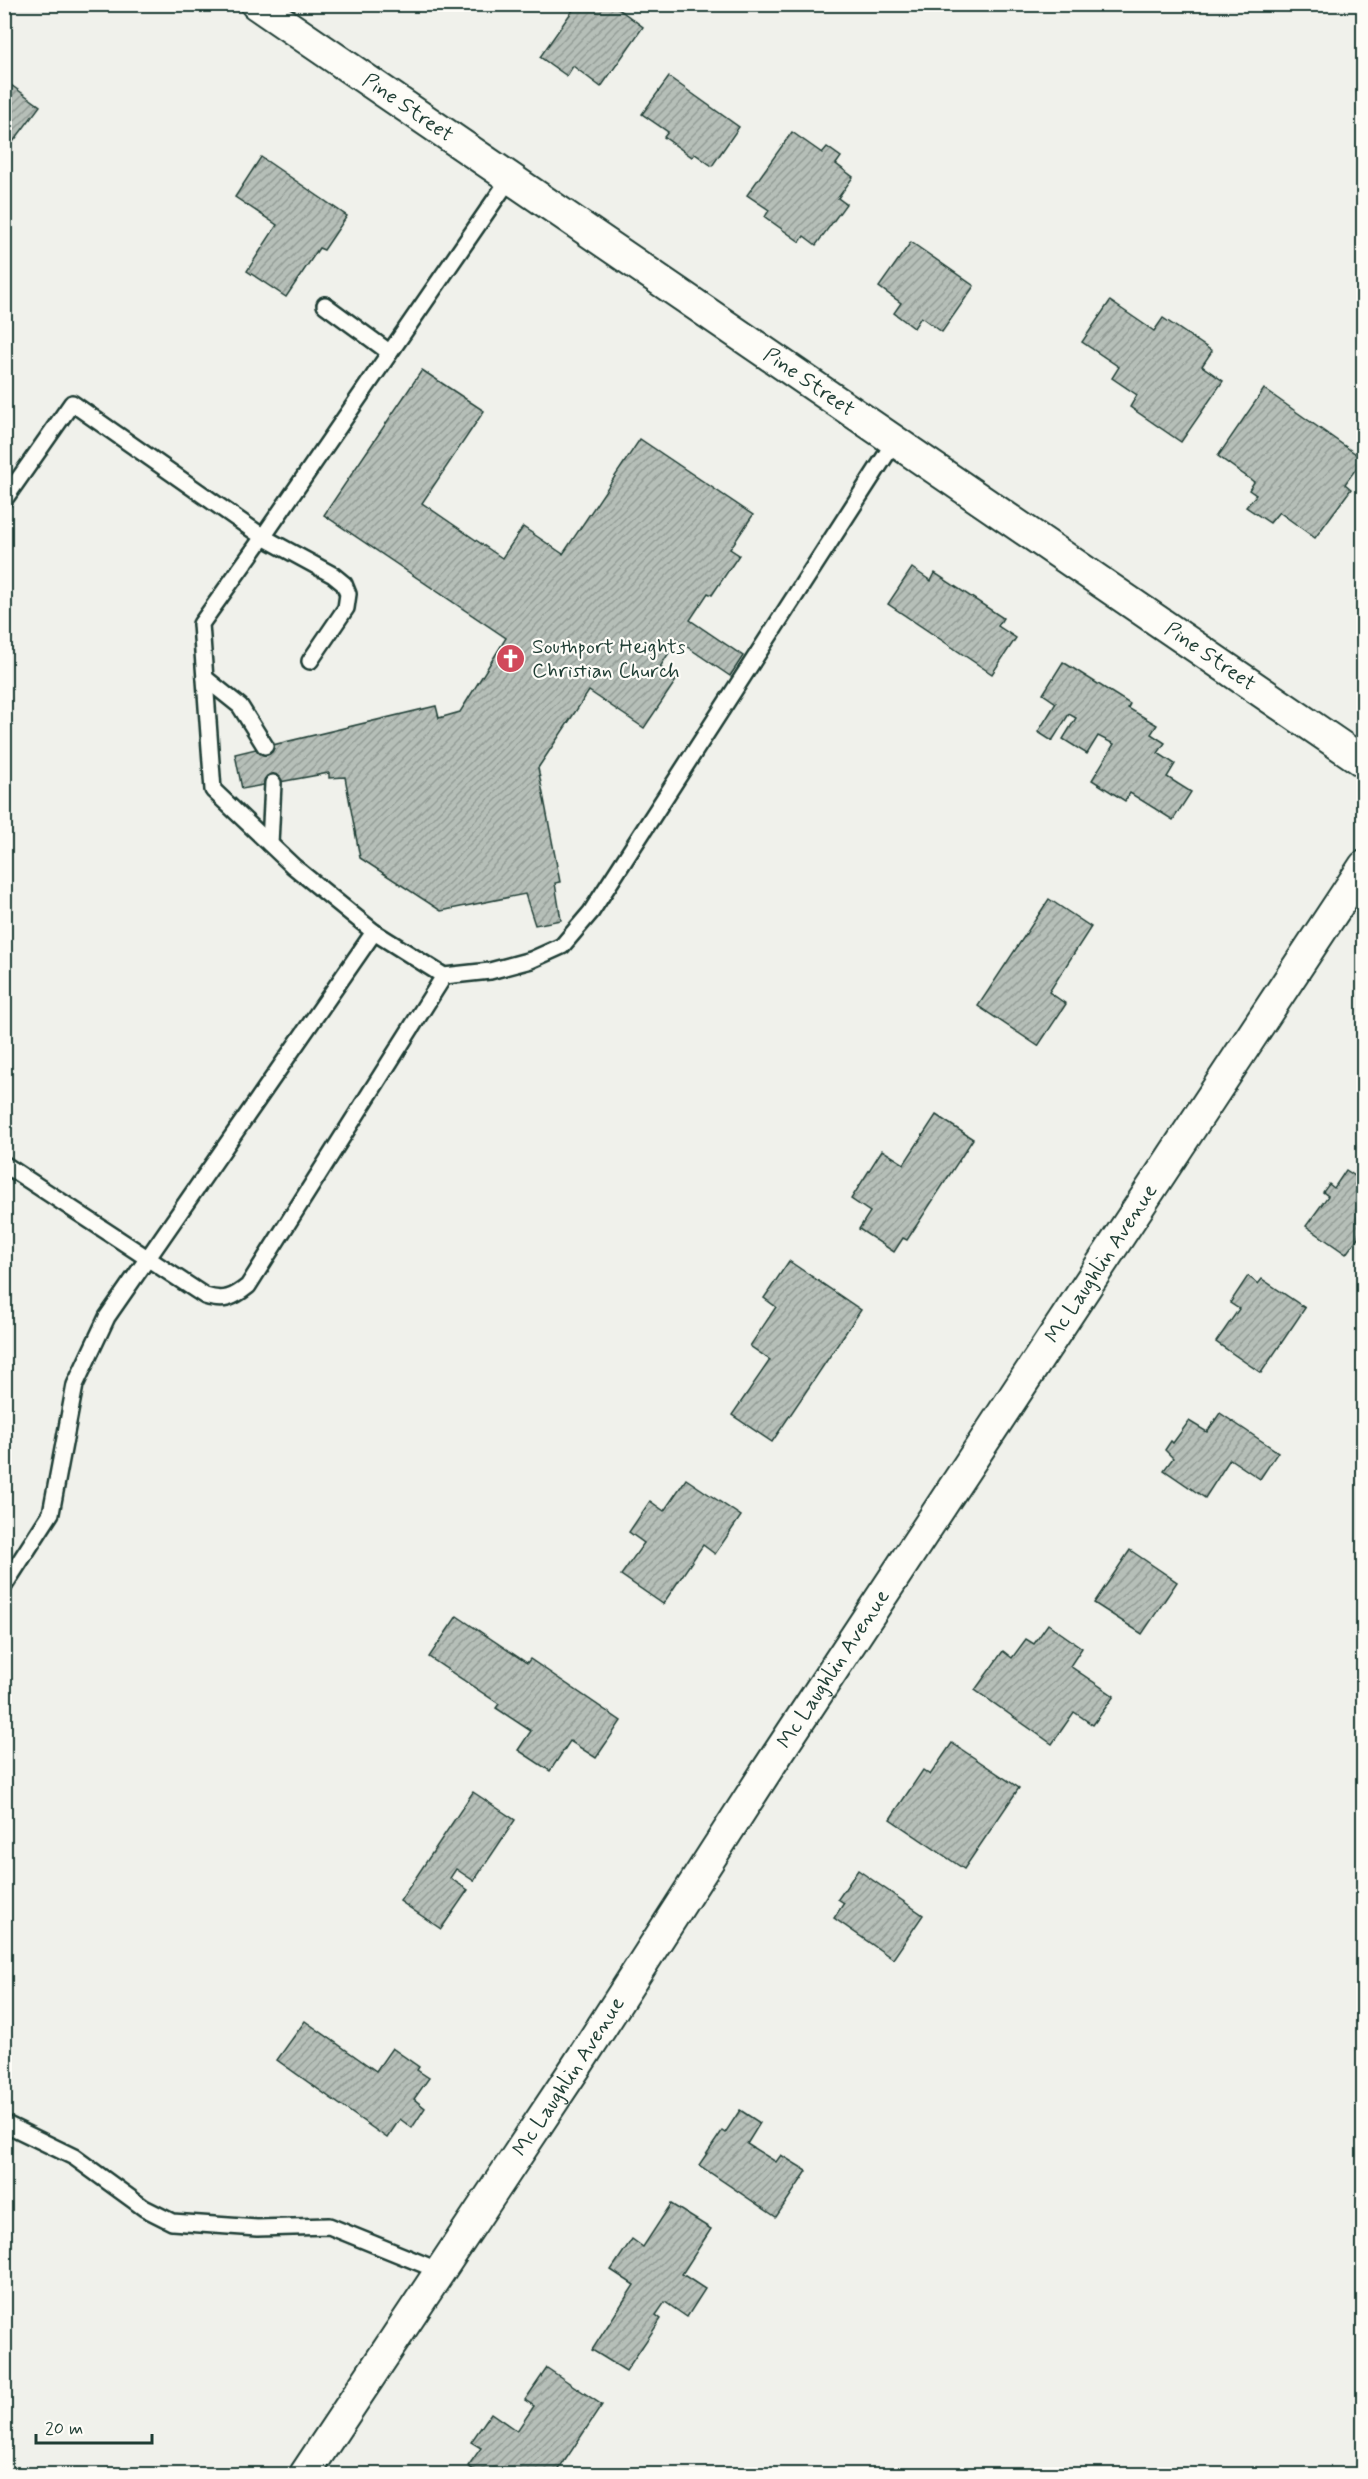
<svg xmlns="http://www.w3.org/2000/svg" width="1368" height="2479" font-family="Mynerve,sans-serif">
	<defs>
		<pattern id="building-hatch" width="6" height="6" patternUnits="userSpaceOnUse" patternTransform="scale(1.5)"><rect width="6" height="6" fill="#b6bfb8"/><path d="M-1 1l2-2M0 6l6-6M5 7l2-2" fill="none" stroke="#939c96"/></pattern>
	</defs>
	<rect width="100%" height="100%" fill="#f0f1eb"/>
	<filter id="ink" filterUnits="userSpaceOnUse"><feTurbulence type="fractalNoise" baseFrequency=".0167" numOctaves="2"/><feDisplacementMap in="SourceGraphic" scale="12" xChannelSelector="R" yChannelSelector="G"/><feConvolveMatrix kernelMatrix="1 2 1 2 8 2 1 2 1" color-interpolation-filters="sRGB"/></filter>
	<g filter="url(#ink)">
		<g fill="url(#building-hatch)" stroke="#1f3d34" stroke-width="1.5">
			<polygon points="577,4 612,4 643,27 601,87 573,66 567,76 540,57"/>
			<polygon points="669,77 739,127 712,166 695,154 692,157 664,137 668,132 642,114"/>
			<polygon points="4,80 40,106 13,142 4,138"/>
			<polygon points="792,132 822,153 827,147 841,157 836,164 853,177 838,198 846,204 816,245 804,236 800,242 765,217 769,210 747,195"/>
			<polygon points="261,157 347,216 324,250 319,248 286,297 247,271 277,225 235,197"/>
			<polygon points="911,242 974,286 942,332 921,317 914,328 894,313 901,303 879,287"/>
			<polygon points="1110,301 1154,331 1163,318 1212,351 1202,366 1223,381 1181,442 1130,407 1137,395 1112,378 1119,367 1082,342"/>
			<polygon points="422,370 484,411 422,503 502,558 523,527 563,554 640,439 753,515 730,549 739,555 712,595 708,593 690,620 743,656 730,676 677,640 660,667 677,679 644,728 589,691 538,768 560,882 555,883 561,920 535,925 525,894 441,911 360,858 345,777 329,778 329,773 242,789 235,754 436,706 439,718 460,712 506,638 324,515"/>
			<polygon points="1264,389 1363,459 1345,484 1351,489 1315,538 1279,512 1270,523 1246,507 1256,495 1249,490 1254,482 1218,456"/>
			<polygon points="912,568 931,581 935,573 1003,618 998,626 1016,638 992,674 888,604"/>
			<polygon points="1063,662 1130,704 1128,708 1157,725 1151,734 1165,743 1158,753 1175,764 1167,777 1191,792 1173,820 1130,793 1125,801 1092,780 1114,744 1098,736 1087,754 1063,739 1076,718 1069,714 1052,741 1038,732 1056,703 1043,694"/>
			<polygon points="1049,899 1091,927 1049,992 1066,1004 1038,1046 978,1006"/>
			<polygon points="936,1115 973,1139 907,1240 903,1238 894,1252 859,1229 870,1212 851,1199 882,1150 904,1164"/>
			<polygon points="1346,1170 1364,1182 1364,1229 1346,1254 1306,1226 1328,1196 1323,1192 1329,1184 1334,1188"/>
			<polygon points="789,1261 861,1310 772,1442 732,1415 770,1360 750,1346 776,1307 764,1298"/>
			<polygon points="1248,1276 1258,1284 1262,1279 1305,1308 1261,1373 1216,1342 1239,1309 1230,1303"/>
			<polygon points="1220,1413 1278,1452 1260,1479 1230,1459 1205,1498 1164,1470 1173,1458 1165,1450 1171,1441 1173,1443 1189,1421 1207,1432"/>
			<polygon points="686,1479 741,1516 715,1554 703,1545 663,1604 621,1575 644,1543 629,1532 650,1501 664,1511"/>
			<polygon points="1130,1550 1177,1582 1142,1634 1094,1603"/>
			<polygon points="457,1616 527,1663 530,1659 621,1721 596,1758 570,1741 550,1771 518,1750 531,1731 496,1708 499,1704 429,1657"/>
			<polygon points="1048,1624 1082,1648 1070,1666 1114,1696 1093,1725 1074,1712 1052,1744 975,1690 1003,1651 1012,1658 1026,1639 1034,1644"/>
			<polygon points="952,1743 1019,1788 964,1869 890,1819 923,1770 930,1775"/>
			<polygon points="473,1792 515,1820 474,1881 456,1869 450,1878 468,1890 441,1929 400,1901"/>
			<polygon points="858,1870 923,1915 893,1959 834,1918 844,1903 838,1899"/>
			<polygon points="305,2021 376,2071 392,2048 419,2067 417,2070 429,2078 414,2099 425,2108 412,2128 400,2119 387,2138 277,2060"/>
			<polygon points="740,2110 760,2123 747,2144 776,2162 781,2155 807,2171 776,2217 699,2165 722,2131 725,2133"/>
			<polygon points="671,2204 711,2229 682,2274 705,2289 687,2317 665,2302 656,2315 661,2319 626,2371 592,2350 634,2285 611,2270 632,2239 643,2247"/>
			<polygon points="547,2368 602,2405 556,2474 480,2474 468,2466 481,2448 471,2442 491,2413 517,2431 534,2406 525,2400"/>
		</g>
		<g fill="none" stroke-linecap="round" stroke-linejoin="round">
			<defs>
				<g id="lane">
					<polyline points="325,305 389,352"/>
					<polyline points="4,500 72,403 263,537 201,624 213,790 293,866 374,932 107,1317 75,1385 51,1513 4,1586"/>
					<polyline points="310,661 346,608 348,594 344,584 333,575 263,537 510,178"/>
					<polyline points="205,678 240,706 265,746"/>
					<polyline points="270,844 273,783"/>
					<polyline points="374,932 444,976 490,971 531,960 562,946 591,912 895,441"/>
					<path d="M4 1164 205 1296C224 1302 233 1298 248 1286L444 976"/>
					<polyline points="4,2123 74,2157 144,2208 172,2222 257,2228 329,2226 440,2271"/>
				</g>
				<g id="street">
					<path id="s1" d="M256 4 1364 762"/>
					<path id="s2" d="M305 2474 576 2067 769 1767 1364 866"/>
				</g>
			</defs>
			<use href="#lane" stroke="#1f3d34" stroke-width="20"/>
			<use href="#street" stroke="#1f3d34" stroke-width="34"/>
			<use href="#lane" stroke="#fdfcf7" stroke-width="15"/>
			<use href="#street" stroke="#fdfcf7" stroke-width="30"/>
		</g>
	</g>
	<defs>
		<symbol id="church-disc" viewBox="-11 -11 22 22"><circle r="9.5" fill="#d1495b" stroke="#fdfcf7"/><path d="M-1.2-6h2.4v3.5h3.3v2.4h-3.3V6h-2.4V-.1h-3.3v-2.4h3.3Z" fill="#fff"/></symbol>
	</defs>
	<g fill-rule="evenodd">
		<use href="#church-disc" x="494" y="642" width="33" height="33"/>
	</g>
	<g text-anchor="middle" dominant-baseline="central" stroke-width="4.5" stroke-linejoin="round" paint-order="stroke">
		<g font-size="21" fill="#1f3d34" stroke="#fdfcf7">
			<text stroke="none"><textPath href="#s1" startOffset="184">Pine Street</textPath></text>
			<text stroke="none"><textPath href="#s1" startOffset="670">Pine Street</textPath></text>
			<text stroke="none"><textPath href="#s1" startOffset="1156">Pine Street</textPath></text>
			<text stroke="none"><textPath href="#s2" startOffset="1449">Mc Laughlin Avenue</textPath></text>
			<text stroke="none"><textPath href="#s2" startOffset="963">Mc Laughlin Avenue</textPath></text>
			<text stroke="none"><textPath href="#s2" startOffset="477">Mc Laughlin Avenue</textPath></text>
		</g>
		<g font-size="21" fill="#1f3d34" stroke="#fdfcf7" text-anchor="start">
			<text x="532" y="647">Southport Heights<tspan x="532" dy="24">Christian Church</tspan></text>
		</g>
	</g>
	<rect width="1368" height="2479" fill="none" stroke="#fdfcf7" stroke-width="24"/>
	<rect x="12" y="12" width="1344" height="2455" fill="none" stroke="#1f3d34" stroke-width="2" filter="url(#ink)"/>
	<path d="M36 2434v9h116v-9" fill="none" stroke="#1f3d34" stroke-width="3"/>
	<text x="45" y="2434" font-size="18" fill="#1f3d34" stroke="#fdfcf7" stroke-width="4.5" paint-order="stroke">20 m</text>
</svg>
